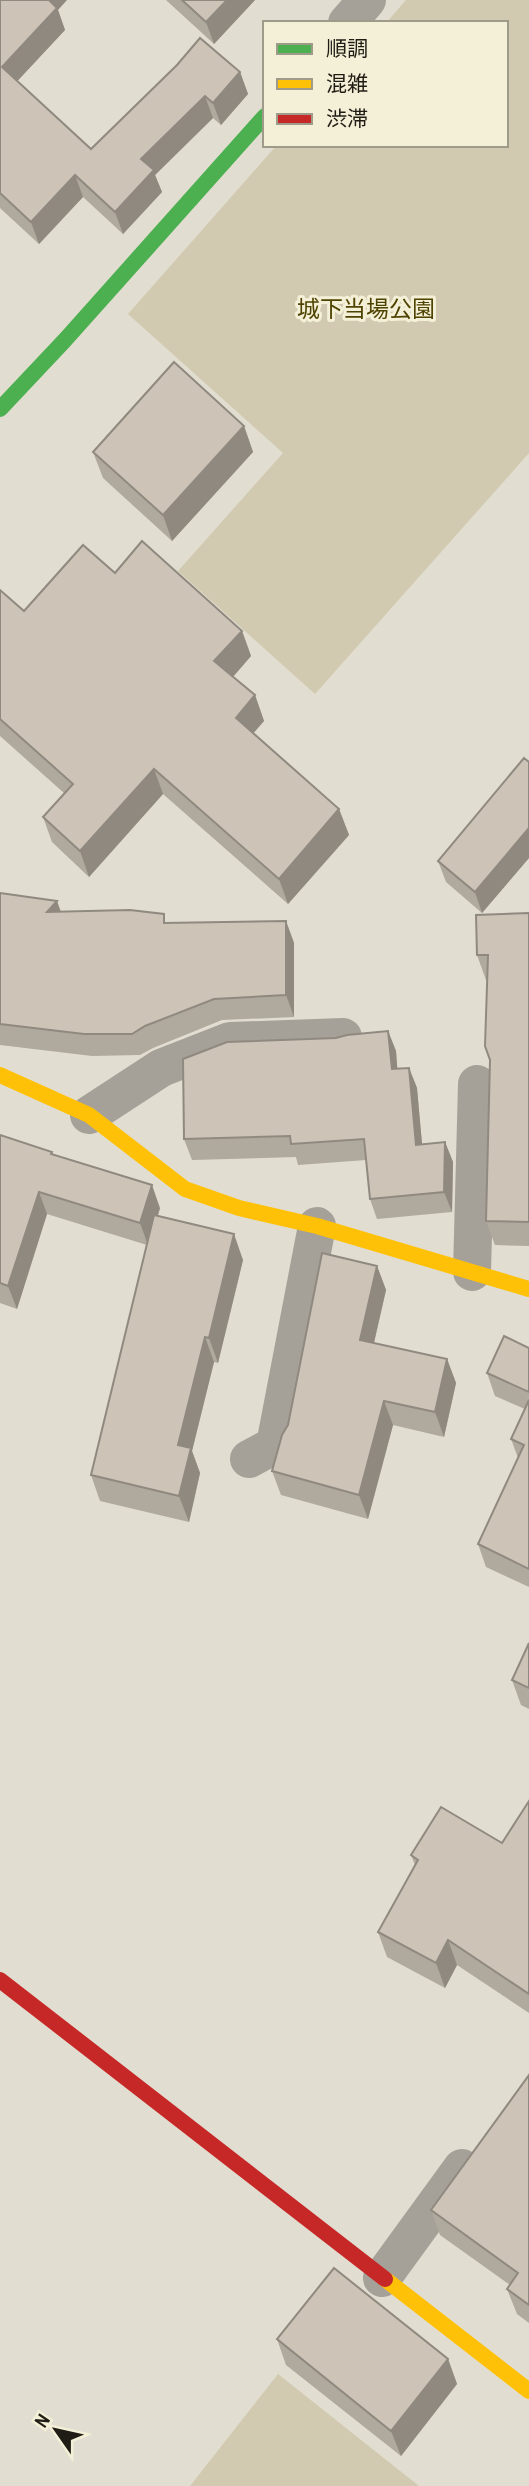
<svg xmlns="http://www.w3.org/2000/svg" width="529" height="2486" font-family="'Archivo Narrow','Noto Sans JP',sans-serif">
	<rect width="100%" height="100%" fill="#e1ddd0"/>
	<g fill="#d1cab0">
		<polygon points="406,0 529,0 529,453 315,694 178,571 283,453 128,314 277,145 506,145 506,23 386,23"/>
		<polygon points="278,2374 419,2486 190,2486"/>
	</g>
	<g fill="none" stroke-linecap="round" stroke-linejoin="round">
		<g stroke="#a5a199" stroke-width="38">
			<polyline points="347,23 367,0"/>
			<polyline points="89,1115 161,1068 230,1041 343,1037"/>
			<polyline points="472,1272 477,1084"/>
			<polyline points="249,1459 275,1445 317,1226"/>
			<polyline points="382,2278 462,2168"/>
		</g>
		<polyline stroke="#4caf50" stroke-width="16" points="0,409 65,340 265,116"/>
		<g stroke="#ffc107" stroke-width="16">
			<polyline points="0,1075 89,1115 185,1189 239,1208 317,1226 529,1289"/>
			<polyline points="385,2279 529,2391"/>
		</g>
		<polyline stroke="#c62828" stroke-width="16" points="0,1980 385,2279"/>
	</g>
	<g fill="#b0a99d">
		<polygon points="0,0 58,10 65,30 17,81 91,149 240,72 248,94 221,125 213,118 155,175 162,192 123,234 83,197 39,244 0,208"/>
		<polygon points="166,0 255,0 214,44"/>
		<polygon points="244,426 253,452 172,541 103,478 93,452"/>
		<polygon points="115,573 242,631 251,656 233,677 255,695 264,721 253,733 339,809 349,835 288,904 163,794 89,877 52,842 43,817 64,793 0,736 0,590 24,611"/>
		<polygon points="529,762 529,858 482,913 446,882 438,861"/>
		<polygon points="0,893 61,911 167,923 286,921 294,943 294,1017 222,1020 153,1048 140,1055 92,1056 0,1045"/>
		<polygon points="529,913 529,1246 495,1245 486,1221 490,1060 487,980 486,980 477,955"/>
		<polygon points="388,1031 396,1051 397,1069 409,1068 417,1088 422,1144 445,1142 453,1162 452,1212 377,1219 370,1199 366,1160 298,1165 296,1157 192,1160 184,1139 336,1038"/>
		<polygon points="0,1135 52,1152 53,1155 160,1208 158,1216 243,1260 218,1363 214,1362 192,1451 200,1473 189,1522 100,1501 91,1475 147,1245 47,1214 17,1309 0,1303"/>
		<polygon points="377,1266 386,1290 374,1343 447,1359 456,1383 444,1437 393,1425 368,1519 281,1495 272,1471"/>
		<polygon points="529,1348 529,1587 486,1567 478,1544 518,1458 511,1439 525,1409 495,1396 487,1373"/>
		<polygon points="529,1643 529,1709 521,1705 512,1680"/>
		<polygon points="529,1801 529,2013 457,1965 445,1988 387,1957 378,1932 415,1865 411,1855 502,1843"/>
		<polygon points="529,2075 529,2323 517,2314 507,2289 510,2285 440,2235 431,2210"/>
		<polygon points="277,2339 448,2359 457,2384 401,2456 286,2365"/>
	</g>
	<g fill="#908980">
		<polygon points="46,0 67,0 58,10 65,30 10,89 2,67"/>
		<polygon points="227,0 255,0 214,44 206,22"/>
		<polygon points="240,72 248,94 221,125 213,103"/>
		<polygon points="205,96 213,118 155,175 162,192 123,234 115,212 141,159"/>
		<polygon points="75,175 83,197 39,244 31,222"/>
		<polygon points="244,426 253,452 172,541 163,515"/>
		<polygon points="242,631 251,656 224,687 214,661"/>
		<polygon points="255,695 264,721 245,743 236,718"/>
		<polygon points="154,769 163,794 89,877 80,851"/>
		<polygon points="339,809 349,835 288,904 279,879"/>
		<polygon points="529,828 529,858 482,913 475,892"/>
		<polygon points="57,901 65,923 47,912"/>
		<polygon points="286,921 294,943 294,1017 286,995"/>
		<polygon points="388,1031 396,1051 399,1090 392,1069"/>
		<polygon points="409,1068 417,1088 424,1166 416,1145"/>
		<polygon points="445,1142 453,1162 452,1212 444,1192"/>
		<polygon points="152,1185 160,1208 148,1245 140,1223"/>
		<polygon points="39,1192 47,1214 17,1309 8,1286"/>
		<polygon points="234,1234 243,1260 218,1363 209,1338"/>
		<polygon points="377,1266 386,1290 369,1364 360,1340"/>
		<polygon points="205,1337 214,1362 192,1451 200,1473 189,1522 179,1496 178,1445"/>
		<polygon points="447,1359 456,1383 444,1437 435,1412"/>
		<polygon points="384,1401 393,1425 368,1519 359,1495"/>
		<polygon points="448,1940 457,1965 445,1988 436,1963"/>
		<polygon points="448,2359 457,2384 401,2456 391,2431"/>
	</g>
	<g fill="#cdc4b7" stroke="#908980" stroke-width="2">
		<polygon points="0,0 49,0 57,8 2,67 91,149 177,65 200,38 240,72 213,103 205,96 141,159 154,170 115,212 75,175 31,222 0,193"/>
		<polygon points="182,0 227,0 206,22"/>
		<polygon points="174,362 244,426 163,515 93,452"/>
		<polygon points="142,541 242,631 214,661 255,695 236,718 339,809 279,879 154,769 80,851 43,817 73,784 0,719 0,590 24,611 83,545 115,573"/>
		<polygon points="524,758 529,762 529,828 475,892 438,861"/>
		<polygon points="0,893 57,901 47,912 130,910 164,914 164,923 286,921 286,995 214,999 145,1026 132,1034 84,1034 0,1024"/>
		<polygon points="529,913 529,1222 486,1221 490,1060 485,1046 488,955 477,955 476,915"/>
		<polygon points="388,1031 392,1069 409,1068 416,1145 445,1142 444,1192 370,1199 364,1139 291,1144 290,1136 184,1139 183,1059 227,1042 336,1038 347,1035"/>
		<polygon points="0,1135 52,1152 51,1154 152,1185 140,1223 39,1192 8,1286 0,1283"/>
		<polygon points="154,1215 234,1234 209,1338 205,1337 178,1445 191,1448 179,1496 91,1475"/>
		<polygon points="322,1253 377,1266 360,1340 447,1359 435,1412 384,1401 359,1495 272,1471 282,1435 288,1425"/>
		<polygon points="504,1336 529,1348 529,1392 487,1373"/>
		<polygon points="529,1400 529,1569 478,1544 524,1445 511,1439"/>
		<polygon points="529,1643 529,1688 512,1680"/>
		<polygon points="529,1801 529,1994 448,1940 436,1963 378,1932 418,1860 411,1855 441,1807 502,1843"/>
		<polygon points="529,2075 529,2305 507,2289 518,2273 431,2210"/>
		<polygon points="334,2268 448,2359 391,2431 277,2339"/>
	</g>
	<g text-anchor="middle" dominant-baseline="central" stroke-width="6" stroke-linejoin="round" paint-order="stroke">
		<g font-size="23" fill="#4f4301" stroke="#f4efd7">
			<text x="366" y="308">城下当場公園</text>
		</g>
	</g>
	<rect x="263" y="21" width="245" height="126" fill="#f4efd7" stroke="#9e9b89" stroke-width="2"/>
	<rect x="277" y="44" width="35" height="10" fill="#4caf50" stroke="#9e9b89" stroke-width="2"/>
	<text x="326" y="56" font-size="21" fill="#1e1c14">順調</text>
	<rect x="277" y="79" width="35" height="10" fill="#ffc107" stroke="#9e9b89" stroke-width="2"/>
	<text x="326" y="91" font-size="21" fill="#1e1c14">混雑</text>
	<rect x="277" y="114" width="35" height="10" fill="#c62828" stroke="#9e9b89" stroke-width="2"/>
	<text x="326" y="126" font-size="21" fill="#1e1c14">渋滞</text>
	<g transform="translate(56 2430) rotate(304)" stroke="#f4efd7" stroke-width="5" paint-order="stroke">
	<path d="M0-5L12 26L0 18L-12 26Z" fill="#1e1c14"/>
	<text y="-10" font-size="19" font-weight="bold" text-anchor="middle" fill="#1e1c14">N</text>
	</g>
</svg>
